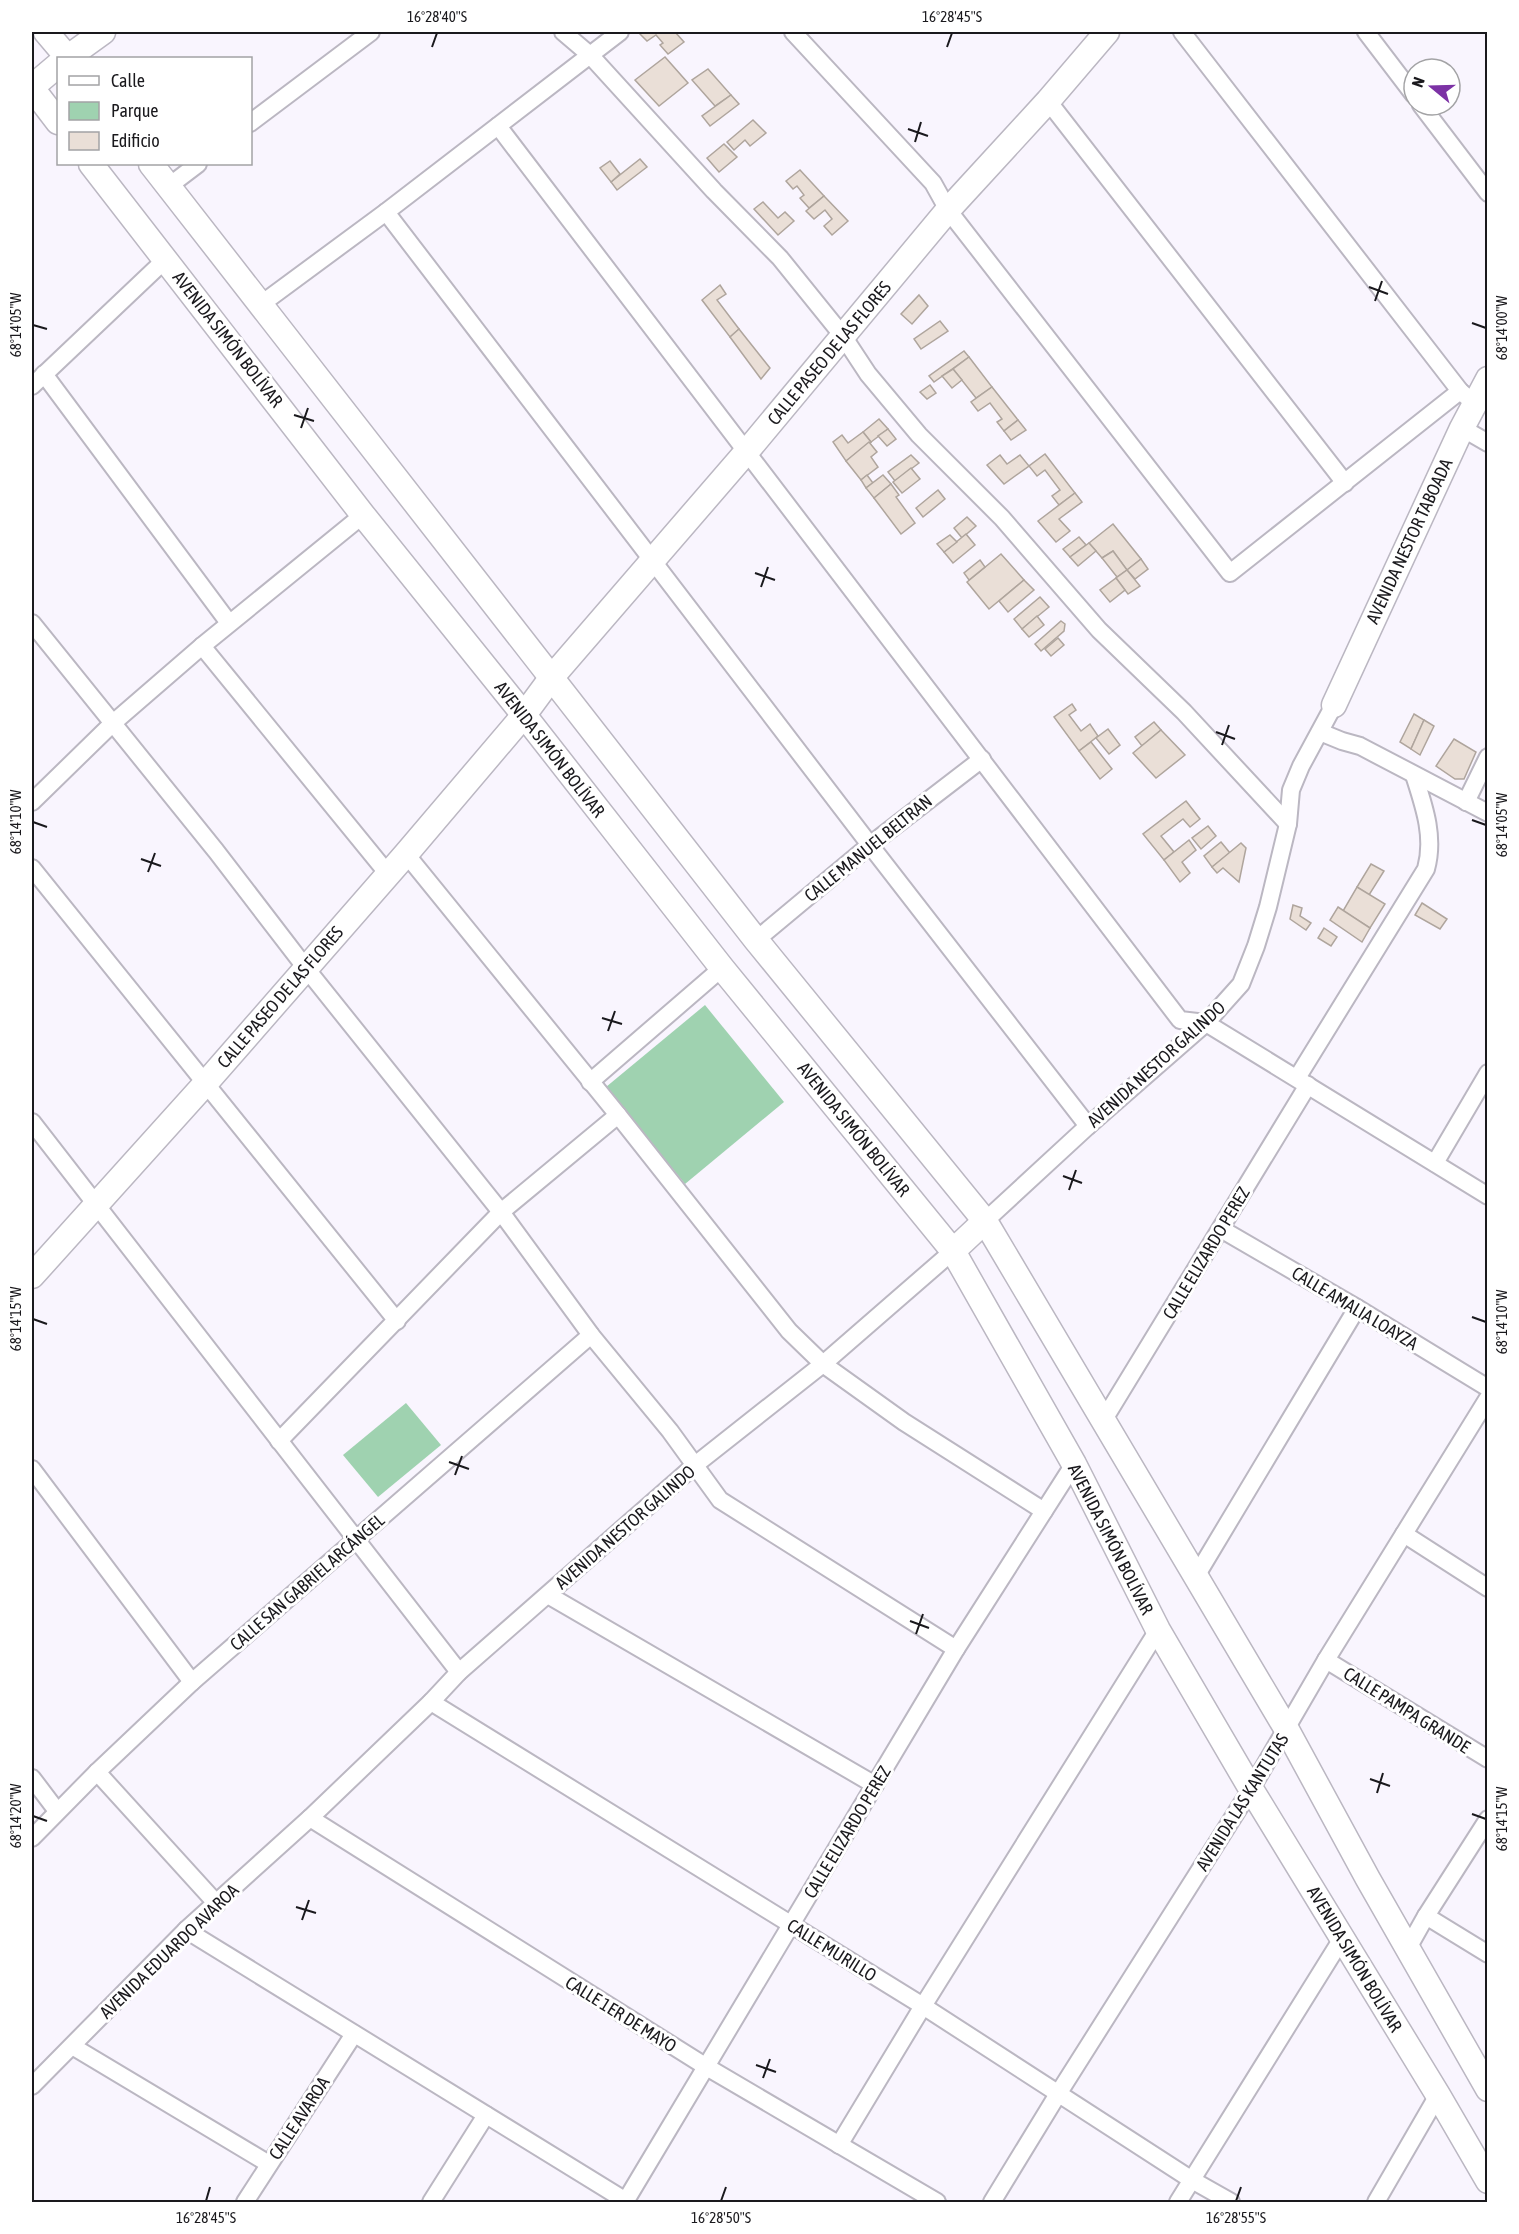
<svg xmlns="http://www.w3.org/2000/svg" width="1519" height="2234" font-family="'Asap Condensed',sans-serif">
	<rect width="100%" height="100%" fill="#f9f5fe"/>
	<g fill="#9fd2b0">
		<polygon points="705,1005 784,1102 685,1184 606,1087"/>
		<polygon points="406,1403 441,1445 378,1497 343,1455"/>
	</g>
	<g fill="#eadfd7" stroke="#afa59d" stroke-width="1.5">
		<polygon points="638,32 675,32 684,42 668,54 660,45 663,43 656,35 647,41"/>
		<polygon points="665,57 688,83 659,106 635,80"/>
		<polygon points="708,69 731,95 715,106 692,80"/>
		<polygon points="731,95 739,104 710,126 702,116"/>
		<polygon points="753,120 766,133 750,146 745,140 734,150 727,142"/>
		<polygon points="724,144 737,157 719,172 707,158"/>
		<polygon points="640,159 647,167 617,190 611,182"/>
		<polygon points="610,161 620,174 611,182 600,168"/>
		<polygon points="800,170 824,196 809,208 800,198 804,195 797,186 793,189 786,181"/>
		<polygon points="824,196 848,221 832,235 824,226 832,219 825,210 814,219 806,211"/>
		<polygon points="763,202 778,218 785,212 794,221 778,235 754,209"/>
		<polygon points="720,285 726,294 717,300 739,329 730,337 702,300"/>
		<polygon points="919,295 928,306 912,324 901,314"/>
		<polygon points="940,321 948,331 921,349 914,339"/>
		<polygon points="739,329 770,368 761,379 730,337"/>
		<polygon points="964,351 969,357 934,382 929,376"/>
		<polygon points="969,357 992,387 976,398 953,369"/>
		<polygon points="953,369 962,380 952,388 942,376"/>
		<polygon points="930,385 936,393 927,399 920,392"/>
		<polygon points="992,387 1018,420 1004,431 997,422 1002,419 990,403 978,411 971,402"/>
		<polygon points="879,419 888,429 871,442 863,432"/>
		<polygon points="1018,420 1026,430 1011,440 1004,431"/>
		<polygon points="888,429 896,439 887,446 878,436"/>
		<polygon points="863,432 871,442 846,461 833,442 842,435 848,443"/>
		<polygon points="869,442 877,452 871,457 878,467 861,480 846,461"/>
		<polygon points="1045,454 1075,493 1059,505 1052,496 1060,490 1045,470 1037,476 1029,466"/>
		<polygon points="911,455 919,463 895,481 888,472"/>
		<polygon points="1000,455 1007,464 1020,455 1029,466 1004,484 987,465"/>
		<polygon points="911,468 920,479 902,493 893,482"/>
		<polygon points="867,475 873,483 866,488 861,480"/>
		<polygon points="883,475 891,484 874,498 866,488"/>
		<polygon points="891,484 899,495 896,497 915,523 901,534 874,498"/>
		<polygon points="938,490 945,499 923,517 916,508"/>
		<polygon points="1075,493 1082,502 1059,519 1070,531 1056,542 1038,521"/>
		<polygon points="967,517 976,526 962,538 954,528"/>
		<polygon points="1113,524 1141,559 1127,570 1113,551 1102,558 1089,543"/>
		<polygon points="966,534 975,545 953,563 944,552"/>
		<polygon points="950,535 957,542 944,552 937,544"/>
		<polygon points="1079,537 1086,545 1070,557 1063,549"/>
		<polygon points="1089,543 1096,551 1078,566 1070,557"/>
		<polygon points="1113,551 1127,570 1117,577 1102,558"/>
		<polygon points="1001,554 1024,580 989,609 967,582"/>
		<polygon points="1141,559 1148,569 1135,579 1127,570"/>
		<polygon points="980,560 985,567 969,580 964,573"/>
		<polygon points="1127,570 1140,586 1128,594 1116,578"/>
		<polygon points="1116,578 1125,590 1110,602 1100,590"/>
		<polygon points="1024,580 1034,590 1008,612 999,601"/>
		<polygon points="1040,597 1049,607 1022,629 1014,619"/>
		<polygon points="1037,616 1044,625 1029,637 1022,629"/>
		<polygon points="1061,621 1065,624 1064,631 1041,651 1035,644"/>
		<polygon points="1058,638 1064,645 1051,656 1045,649"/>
		<polygon points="1072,704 1076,710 1069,715 1081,731 1090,724 1098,736 1079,751 1054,717"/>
		<polygon points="1414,714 1424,720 1411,749 1400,742"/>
		<polygon points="1424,720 1434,726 1420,755 1411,749"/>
		<polygon points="1154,722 1161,730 1142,746 1135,737"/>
		<polygon points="1108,729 1120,745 1109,754 1096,738"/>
		<polygon points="1161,730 1185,755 1156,778 1133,753"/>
		<polygon points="1454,739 1476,752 1464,779 1455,779 1436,766"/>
		<polygon points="1091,742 1112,769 1100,779 1079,751"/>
		<polygon points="1186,801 1200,819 1190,827 1183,819 1161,836 1174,852 1164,860 1143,834"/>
		<polygon points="1208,826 1216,836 1201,849 1192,838"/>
		<polygon points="1189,840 1196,850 1182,862 1190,873 1180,882 1164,860"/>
		<polygon points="1221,842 1230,853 1212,867 1204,856"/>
		<polygon points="1241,843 1246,848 1239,882 1223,868 1217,873 1212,867"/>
		<polygon points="1371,864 1384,871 1369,895 1357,887"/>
		<polygon points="1357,887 1385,904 1370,928 1343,911"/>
		<polygon points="1422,903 1447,919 1440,929 1415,915"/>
		<polygon points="1293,905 1302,908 1300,916 1311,923 1306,930 1290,919"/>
		<polygon points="1338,907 1370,928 1362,942 1330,920"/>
		<polygon points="1324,928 1337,937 1331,946 1318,938"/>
	</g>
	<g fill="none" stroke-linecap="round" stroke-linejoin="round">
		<defs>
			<g id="street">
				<polyline points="563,32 590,55 714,191 780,258 843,336 868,374 919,435 1002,518 1099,630 1184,712 1288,824"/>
				<polyline points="793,32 933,183 948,210 1230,573 1460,391"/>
				<polyline points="1182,32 1460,391 1467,397"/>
				<polyline points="1366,32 1414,95"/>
				<polyline points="1048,101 1345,483"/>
				<polyline points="1421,105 1488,193"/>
				<polyline points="250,123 371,32"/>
				<polyline points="498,126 1180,1020 1206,1023 1488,1196"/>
				<polyline points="169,186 198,164"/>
				<polyline points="386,212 870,845 1088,1126"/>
				<polyline points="260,305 386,212 620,32"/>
				<polyline points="44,374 229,623"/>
				<polyline points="32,386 166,259"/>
				<polyline points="1462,428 1488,443"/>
				<polyline points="32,623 216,851 305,967 501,1212 591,1335 670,1431 720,1500 956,1649"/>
				<polyline points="202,646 388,874"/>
				<polyline points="1320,732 1342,741 1360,746 1488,813"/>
				<polyline points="32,802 113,723 202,646 363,515"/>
				<polyline points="1466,802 1488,757"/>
				<polyline points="406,854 618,1115 789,1331 823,1364 904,1422 1044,1511"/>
				<polyline points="32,868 397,1321"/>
				<polyline points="756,940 870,845 982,759"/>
				<path d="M1297 1078 1426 869C1435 837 1424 806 1414 775"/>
				<polyline points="590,1082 722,968"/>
				<polyline points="32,1122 459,1672"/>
				<polyline points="1435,1163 1488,1073"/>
				<polyline points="985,1221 1088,1126 1206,1023 1241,984 1256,946 1268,907 1288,824 1291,790 1301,766 1334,705"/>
				<polyline points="1221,1229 1357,1308 1488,1388"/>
				<polyline points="1103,1421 1308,1085"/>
				<polyline points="279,1441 501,1212 618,1115"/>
				<polyline points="32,1469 192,1682"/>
				<polyline points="1404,1534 1488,1588"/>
				<polyline points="1195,1578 1357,1308"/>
				<polyline points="548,1595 875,1785"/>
				<polyline points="1326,1660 1488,1759"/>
				<polyline points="431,1702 923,2006 1192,2180 1231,2202"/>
				<polyline points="97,1772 217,1904"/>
				<polyline points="32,1778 57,1811"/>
				<polyline points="310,1818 705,2066 937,2202"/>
				<polyline points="32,1838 97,1772 192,1682 591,1335"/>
				<polyline points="1426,1916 1488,1954"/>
				<polyline points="186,1930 626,2201"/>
				<polyline points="1408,1948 1426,1916 1488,1819"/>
				<polyline points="72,2046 269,2164"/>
				<polyline points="32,2086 186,1930 310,1818 431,1702 459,1672 695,1465 823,1364 953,1251"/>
				<polyline points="839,2145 923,2006 1158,1630"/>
				<polyline points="245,2202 354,2034"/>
				<polyline points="431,2202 486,2115"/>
				<polyline points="625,2202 956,1649 1074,1464"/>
				<polyline points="992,2202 1058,2094 1251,1789 1326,1660 1488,1398"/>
				<polyline points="1178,2202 1343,1937"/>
				<polyline points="1376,2202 1438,2095"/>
			</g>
			<g id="secondary">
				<polyline points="46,32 68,58"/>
				<polyline points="67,58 103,32"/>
				<polyline points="32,87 58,65"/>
				<polyline points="32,88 58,122"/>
				<polyline points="91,164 363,515 524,715 722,968 953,1251 1074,1464 1158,1630 1251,1789 1438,2095 1488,2181"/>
				<polyline points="151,164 756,940 985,1221 1287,1730 1368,1879 1488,2089"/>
				<polyline points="1334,705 1462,428 1488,379"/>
				<polyline points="953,1251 985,1221"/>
				<polyline points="32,1276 205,1084 406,854 524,715 552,677 748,450 948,210 1048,101 1107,32"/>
			</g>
		</defs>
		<use href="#street" stroke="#bbb7c2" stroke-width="20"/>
		<use href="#secondary" stroke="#bbb7c2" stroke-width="27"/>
		<use href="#street" stroke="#fff" stroke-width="16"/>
		<use href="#secondary" stroke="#fff" stroke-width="24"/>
	</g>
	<path fill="none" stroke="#1a191d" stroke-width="2" d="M432 47 437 33M947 47 952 33M908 129 928 136M915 142 921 122M1369 287 1388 294M1375 301 1382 281M1472 323 1486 328M33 325 47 329M294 415 314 421M301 428 308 408M755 573 775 580M761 587 768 567M1216 732 1235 739M1222 745 1229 725M1472 820 1486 825M33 822 47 827M141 859 161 866M148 872 155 853M602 1018 622 1024M608 1031 615 1011M1063 1176 1082 1183M1069 1190 1076 1170M1472 1317 1486 1322M33 1319 47 1324M449 1462 469 1469M455 1475 462 1456M910 1621 929 1628M916 1634 923 1614M1370 1779 1390 1786M1377 1793 1383 1773M1472 1814 1486 1819M33 1816 47 1821M296 1907 316 1913M302 1920 309 1900M756 2065 776 2072M763 2078 770 2059M206 2201 210 2187M721 2201 726 2187M1236 2201 1241 2187"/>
	<g text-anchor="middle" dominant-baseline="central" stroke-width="6" stroke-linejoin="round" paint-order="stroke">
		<g font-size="18" fill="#1a191d" stroke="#fff">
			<text transform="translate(228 339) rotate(52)">AVENIDA SIMÓN BOLÍVAR</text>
			<text transform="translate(829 353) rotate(-50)">CALLE PASEO DE LAS FLORES</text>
			<text transform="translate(1409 541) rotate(-65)">AVENIDA NESTOR TABOADA</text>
			<text transform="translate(550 749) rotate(52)">AVENIDA SIMÓN BOLÍVAR</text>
			<text transform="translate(868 848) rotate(-39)">CALLE MANUEL BELTRAN</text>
			<text transform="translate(280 997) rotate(-49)">CALLE PASEO DE LAS FLORES</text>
			<text transform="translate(1156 1064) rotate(-42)">AVENIDA NESTOR GALINDO</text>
			<text transform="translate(854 1129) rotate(51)">AVENIDA SIMÓN BOLÍVAR</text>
			<text transform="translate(1206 1253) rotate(-59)">CALLE ELIZARDO PEREZ</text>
			<text transform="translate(1355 1308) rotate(31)">CALLE AMALIA LOAYZA</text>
			<text transform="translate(625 1527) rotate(-41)">AVENIDA NESTOR GALINDO</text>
			<text transform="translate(1111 1539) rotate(63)">AVENIDA SIMÓN BOLÍVAR</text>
			<text transform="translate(307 1582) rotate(-41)">CALLE SAN GABRIEL ARCÁNGEL</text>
			<text transform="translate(1407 1710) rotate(32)">CALLE PAMPA GRANDE</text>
			<text transform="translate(1242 1802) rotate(-58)">AVENIDA LAS KANTUTAS</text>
			<text transform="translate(847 1832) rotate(-59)">CALLE ELIZARDO PEREZ</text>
			<text transform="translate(832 1950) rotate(32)">CALLE MURILLO</text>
			<text transform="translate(169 1951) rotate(-44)">AVENIDA EDUARDO AVAROA</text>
			<text transform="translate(1355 1959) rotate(59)">AVENIDA SIMÓN BOLÍVAR</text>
			<text transform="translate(621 2014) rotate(32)">CALLE 1ER DE MAYO</text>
			<text transform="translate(299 2118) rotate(-57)">CALLE AVAROA</text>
		</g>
	</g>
	<rect width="1519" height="2234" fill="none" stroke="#ffffff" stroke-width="66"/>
	<rect x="57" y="57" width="195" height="108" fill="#ffffff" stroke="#a3a3a5" stroke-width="1.5"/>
	<rect x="69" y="76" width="30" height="9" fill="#ffffff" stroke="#a3a3a5" stroke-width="1.5"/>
	<text x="111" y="87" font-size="18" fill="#1a191d">Calle</text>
	<rect x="69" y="102" width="30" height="18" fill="#9fd2b0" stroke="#a3a3a5" stroke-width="1.5"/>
	<text x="111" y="117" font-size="18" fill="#1a191d">Parque</text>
	<rect x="69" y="132" width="30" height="18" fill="#eadfd7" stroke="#a3a3a5" stroke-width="1.5"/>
	<text x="111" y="147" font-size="18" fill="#1a191d">Edificio</text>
	<g transform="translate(1432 87) rotate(289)"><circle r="28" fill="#ffffff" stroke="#a3a3a5" stroke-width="1.5"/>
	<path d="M0-4.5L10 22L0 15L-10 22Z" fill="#7c32a5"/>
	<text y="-9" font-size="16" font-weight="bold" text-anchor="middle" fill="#1a191d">N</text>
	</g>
	<rect x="33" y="33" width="1453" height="2168" fill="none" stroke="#1a191d" stroke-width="2"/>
	<g font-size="15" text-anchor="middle" fill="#1a191d">
		<text x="437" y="22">16°28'40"S</text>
		<text x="952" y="22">16°28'45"S</text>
		<text transform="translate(16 325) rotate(-90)" y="5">68°14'05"W</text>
		<text transform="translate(1502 328) rotate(-90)" y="5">68°14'00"W</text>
		<text transform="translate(16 822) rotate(-90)" y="5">68°14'10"W</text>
		<text transform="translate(1502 825) rotate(-90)" y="5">68°14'05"W</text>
		<text transform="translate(16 1319) rotate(-90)" y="5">68°14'15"W</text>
		<text transform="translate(1502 1322) rotate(-90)" y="5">68°14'10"W</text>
		<text transform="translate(16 1816) rotate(-90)" y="5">68°14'20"W</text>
		<text transform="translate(1502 1819) rotate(-90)" y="5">68°14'15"W</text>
		<text x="206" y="2223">16°28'45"S</text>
		<text x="721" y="2223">16°28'50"S</text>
		<text x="1236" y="2223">16°28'55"S</text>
	</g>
</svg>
